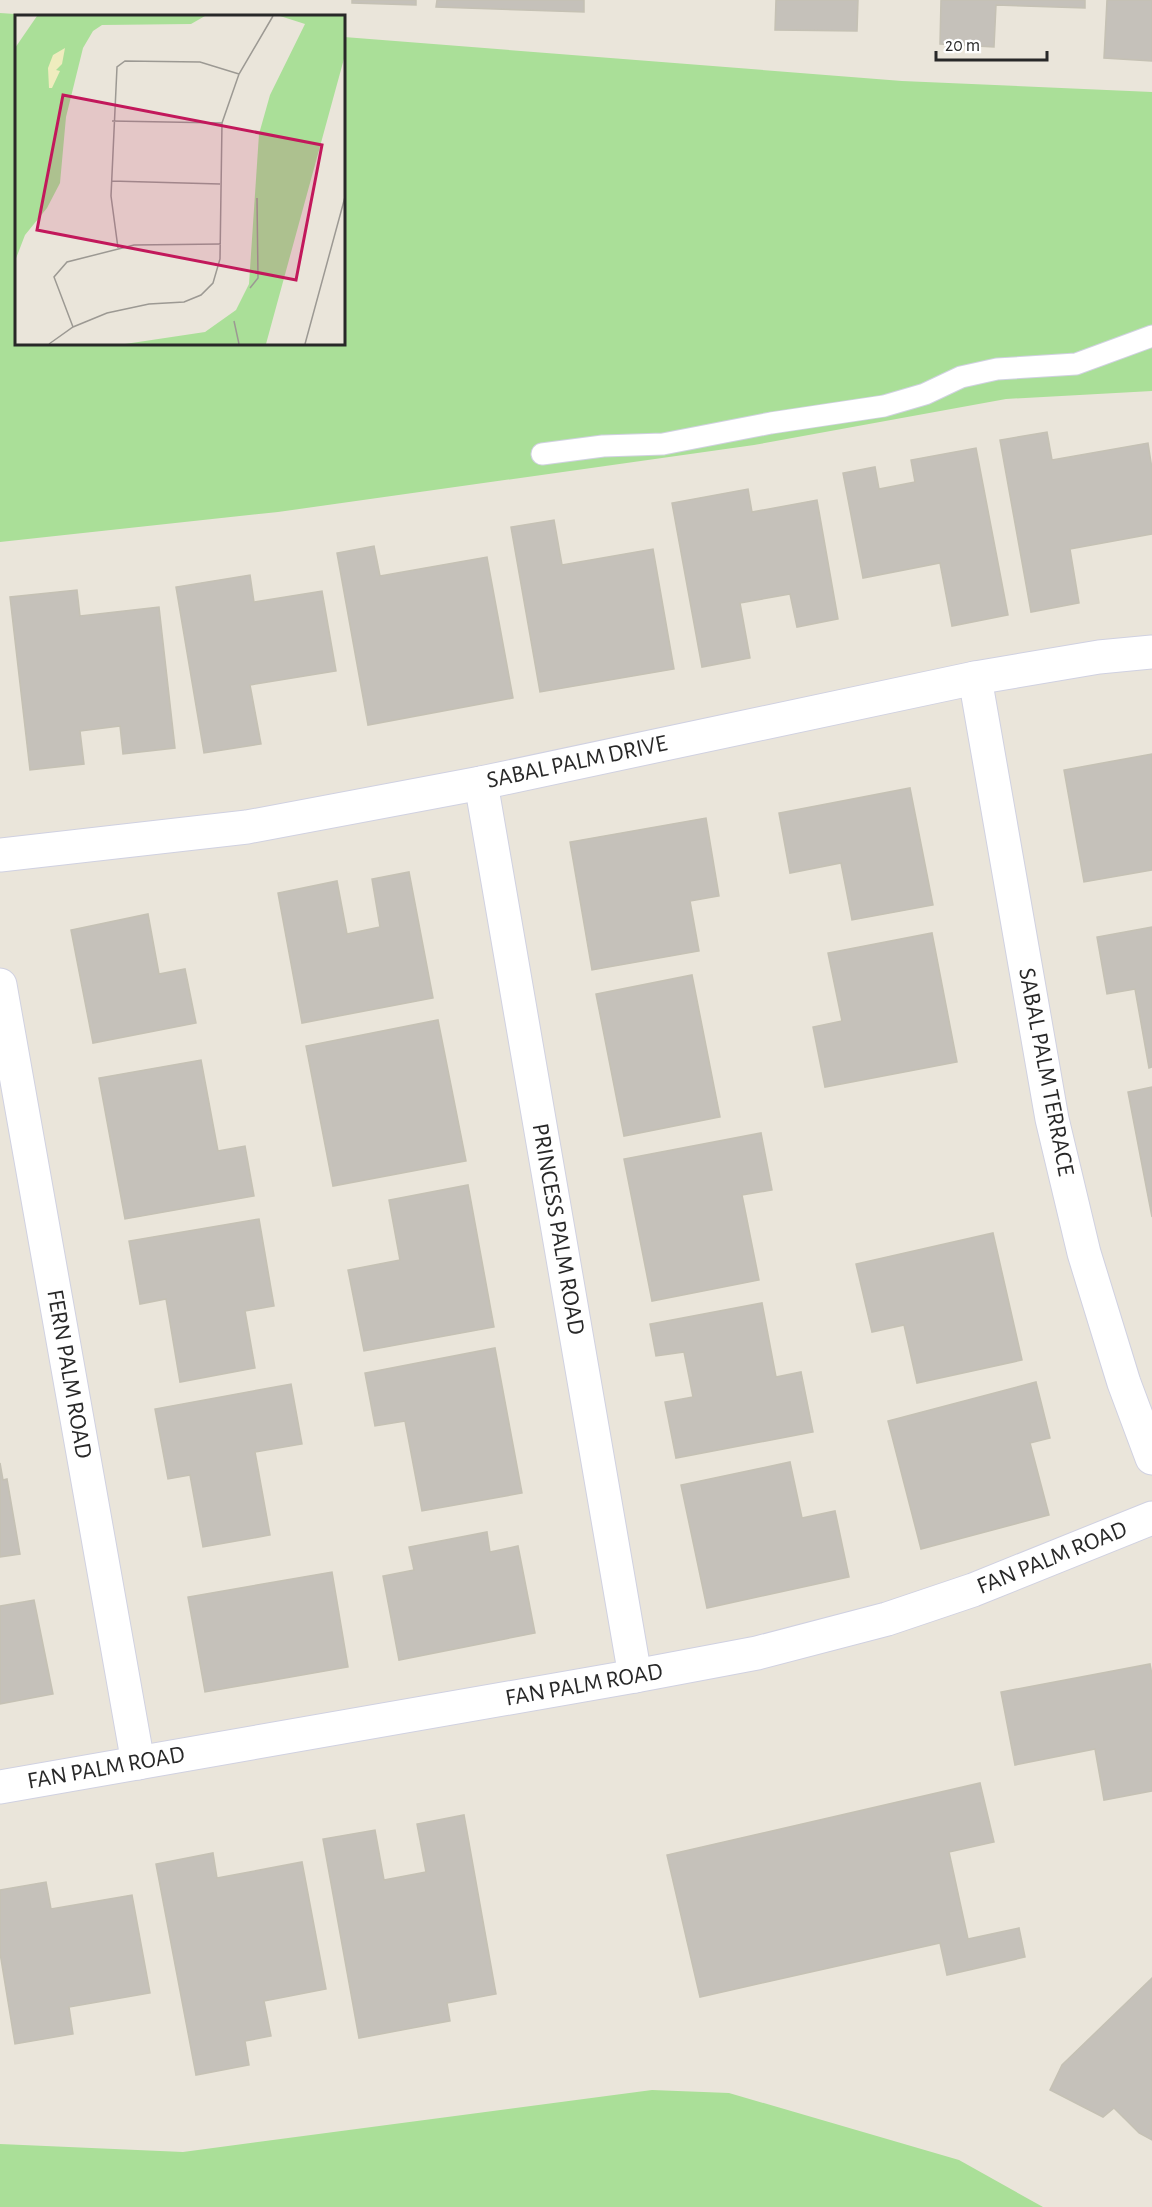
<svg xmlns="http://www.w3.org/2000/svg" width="1152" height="2207" font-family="'Alegreya Sans',sans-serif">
	<rect width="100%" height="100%" fill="#eae5da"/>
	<g fill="#aadf98">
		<polygon points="0,13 45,16 16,16 16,344 344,344 344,37 902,81 1152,92 1152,391 1006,399 754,445 278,512 0,542"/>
		<polygon points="652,2090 729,2093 959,2160 1043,2207 0,2207 0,2144 183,2152"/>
	</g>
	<g fill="#c5c1ba" stroke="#c5c1b4" stroke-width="1.5">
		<polygon points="352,0 416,0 416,5 352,3"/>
		<polygon points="437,0 584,0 584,12 436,7"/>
		<polygon points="776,0 858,0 857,31 775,30"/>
		<polygon points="941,0 1085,0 1085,8 996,5 994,47 940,44"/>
		<polygon points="1107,0 1152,0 1152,61 1104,58"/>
		<polygon points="1047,432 1052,460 1148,443 1152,469 1152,534 1070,549 1079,603 1031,612 1000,440"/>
		<polygon points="976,448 1008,615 952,626 940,563 863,578 843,473 875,467 879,489 915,482 911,460"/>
		<polygon points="748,489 752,512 817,500 838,619 797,627 790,594 740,603 750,658 702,667 672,503"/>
		<polygon points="554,520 562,565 653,549 674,669 540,692 511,527"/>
		<polygon points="374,546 380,576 487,557 513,698 368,725 337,553"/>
		<polygon points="250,575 254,602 322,591 336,671 250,685 261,744 204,753 176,587"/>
		<polygon points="77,590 80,616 159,607 175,748 123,754 120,726 80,731 84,764 30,770 10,597"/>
		<polygon points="1152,754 1152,870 1084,882 1064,770"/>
		<polygon points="910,788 933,905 852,920 841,863 790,873 779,813"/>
		<polygon points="706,818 719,896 690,901 699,951 592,970 570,842"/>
		<polygon points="409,872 433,998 302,1023 278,893 337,881 347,934 380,927 372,879"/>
		<polygon points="148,914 159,974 185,969 196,1023 93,1043 71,930"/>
		<polygon points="1152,927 1152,1067 1149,1068 1135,989 1107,994 1097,937"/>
		<polygon points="932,933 957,1062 825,1087 813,1027 842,1021 828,953"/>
		<polygon points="692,975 720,1117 624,1136 596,994"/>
		<polygon points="438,1020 466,1161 333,1186 306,1046"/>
		<polygon points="201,1060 218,1151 245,1146 254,1196 125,1219 99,1078"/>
		<polygon points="1152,1087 1152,1217 1128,1092"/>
		<polygon points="761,1133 772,1190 742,1195 759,1280 652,1301 624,1159"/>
		<polygon points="468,1185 494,1327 364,1351 348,1270 400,1260 389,1200"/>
		<polygon points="259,1219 274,1306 245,1311 255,1368 180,1382 166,1299 140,1304 129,1241"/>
		<polygon points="993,1233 1022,1360 917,1383 904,1325 872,1332 856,1264"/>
		<polygon points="762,1303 776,1377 801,1372 813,1432 676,1458 665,1402 693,1397 684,1352 656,1356 650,1324"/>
		<polygon points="495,1348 522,1493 422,1511 405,1421 375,1426 365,1373"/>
		<polygon points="1036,1382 1050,1438 1030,1443 1049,1515 921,1549 888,1421"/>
		<polygon points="291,1384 302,1444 255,1452 270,1535 203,1547 190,1475 168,1479 155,1409"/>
		<polygon points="790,1462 802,1518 835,1511 849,1577 707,1608 681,1485"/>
		<polygon points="0,1463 3,1480 7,1479 20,1554 0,1557"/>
		<polygon points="487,1532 490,1552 518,1546 535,1633 399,1660 383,1576 414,1570 409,1547"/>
		<polygon points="332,1572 348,1667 205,1692 188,1597"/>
		<polygon points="34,1600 53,1694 0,1704 0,1606"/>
		<polygon points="1150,1664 1152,1675 1152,1791 1104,1800 1095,1749 1015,1765 1001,1692"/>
		<polygon points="980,1783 994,1842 949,1852 968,1939 1019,1928 1025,1957 947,1975 940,1943 700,1997 667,1855"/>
		<polygon points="464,1815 496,1994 447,2003 450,2021 359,2038 323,1839 375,1830 384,1880 426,1872 417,1824"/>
		<polygon points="213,1853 217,1878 302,1862 326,1989 264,2001 271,2036 245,2041 249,2065 196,2075 156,1864"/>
		<polygon points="46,1882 51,1909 132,1895 150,1993 69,2007 73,2034 15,2044 0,1953 0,1890"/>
		<polygon points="1152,1978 1152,2140 1139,2133 1114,2108 1103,2117 1050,2090 1062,2065"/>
	</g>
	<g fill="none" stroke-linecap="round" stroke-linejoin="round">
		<defs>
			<polyline id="lane" points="542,454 603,446 663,444 771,423 884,406 925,394 961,377 997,369 1076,364 1152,336"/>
			<g id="street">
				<polyline points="975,678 1052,1119 1084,1253 1124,1383 1152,1458"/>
				<polyline points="481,783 635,1676"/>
				<polyline points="0,855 247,827 481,783 975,678 1099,657 1152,652"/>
				<polyline points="0,985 138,1763"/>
				<polyline points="0,1787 635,1676 757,1653 887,1619 973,1590 1152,1518"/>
			</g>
		</defs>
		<use href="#lane" stroke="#d0d1e1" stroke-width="23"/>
		<use href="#street" stroke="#d0d1e1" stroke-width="35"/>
		<use href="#lane" stroke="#fff" stroke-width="21"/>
		<use href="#street" stroke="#fff" stroke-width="33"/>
	</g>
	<g text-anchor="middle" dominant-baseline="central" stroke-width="5" stroke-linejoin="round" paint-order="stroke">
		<g font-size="24" fill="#282828" stroke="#fff">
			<text transform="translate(577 762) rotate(-12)">SABAL PALM DRIVE</text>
			<text transform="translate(1046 1072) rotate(79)">SABAL PALM TERRACE</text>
			<text transform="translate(558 1229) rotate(80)">PRINCESS PALM ROAD</text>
			<text transform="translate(69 1374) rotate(80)">FERN PALM ROAD</text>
			<text transform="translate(1052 1558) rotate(-22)">FAN PALM ROAD</text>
			<text transform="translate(584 1685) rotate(-10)">FAN PALM ROAD</text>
			<text transform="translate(106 1768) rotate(-10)">FAN PALM ROAD</text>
		</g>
	</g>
	<g transform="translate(15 15)">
		<rect width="330" height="330" fill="#eae5da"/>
		<path d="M22 1H190L176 9 87 10 78 16 68 33 51 102 45 168 32 193 10 220 0 246V33ZM265 1H330V40L251 329H110L190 317 221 295 234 269 244 119 255 80 290 9Z" fill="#aadf98"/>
		<path d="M50 33 47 49 41 55 45 56 37 73H34L33 53 38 40Z" fill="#efecbe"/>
		<path fill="none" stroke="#9c9993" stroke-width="1.5" d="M97 106 207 108M96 166 205 169M103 233 96 181 102 52 110 46 185 47 224 59M235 273 243 263 242 183M219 306 224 329M58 312 39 262 52 247 119 230 206 229M34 329 58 312 92 298 134 289 169 287 186 280 198 268 205 244 207 108 224 59 258 1M290 329 330 182"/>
		<path fill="#c2185b" fill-opacity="0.15" stroke="#c2185b" stroke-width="3" d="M48 80 307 130 281 265 22 215Z"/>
		<rect width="330" height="330" fill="none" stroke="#282828" stroke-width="3"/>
	</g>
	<path d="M936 51v9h111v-9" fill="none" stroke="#282828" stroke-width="3"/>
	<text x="945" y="51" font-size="18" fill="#282828" stroke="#ffffff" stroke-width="4.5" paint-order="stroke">20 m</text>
</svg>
